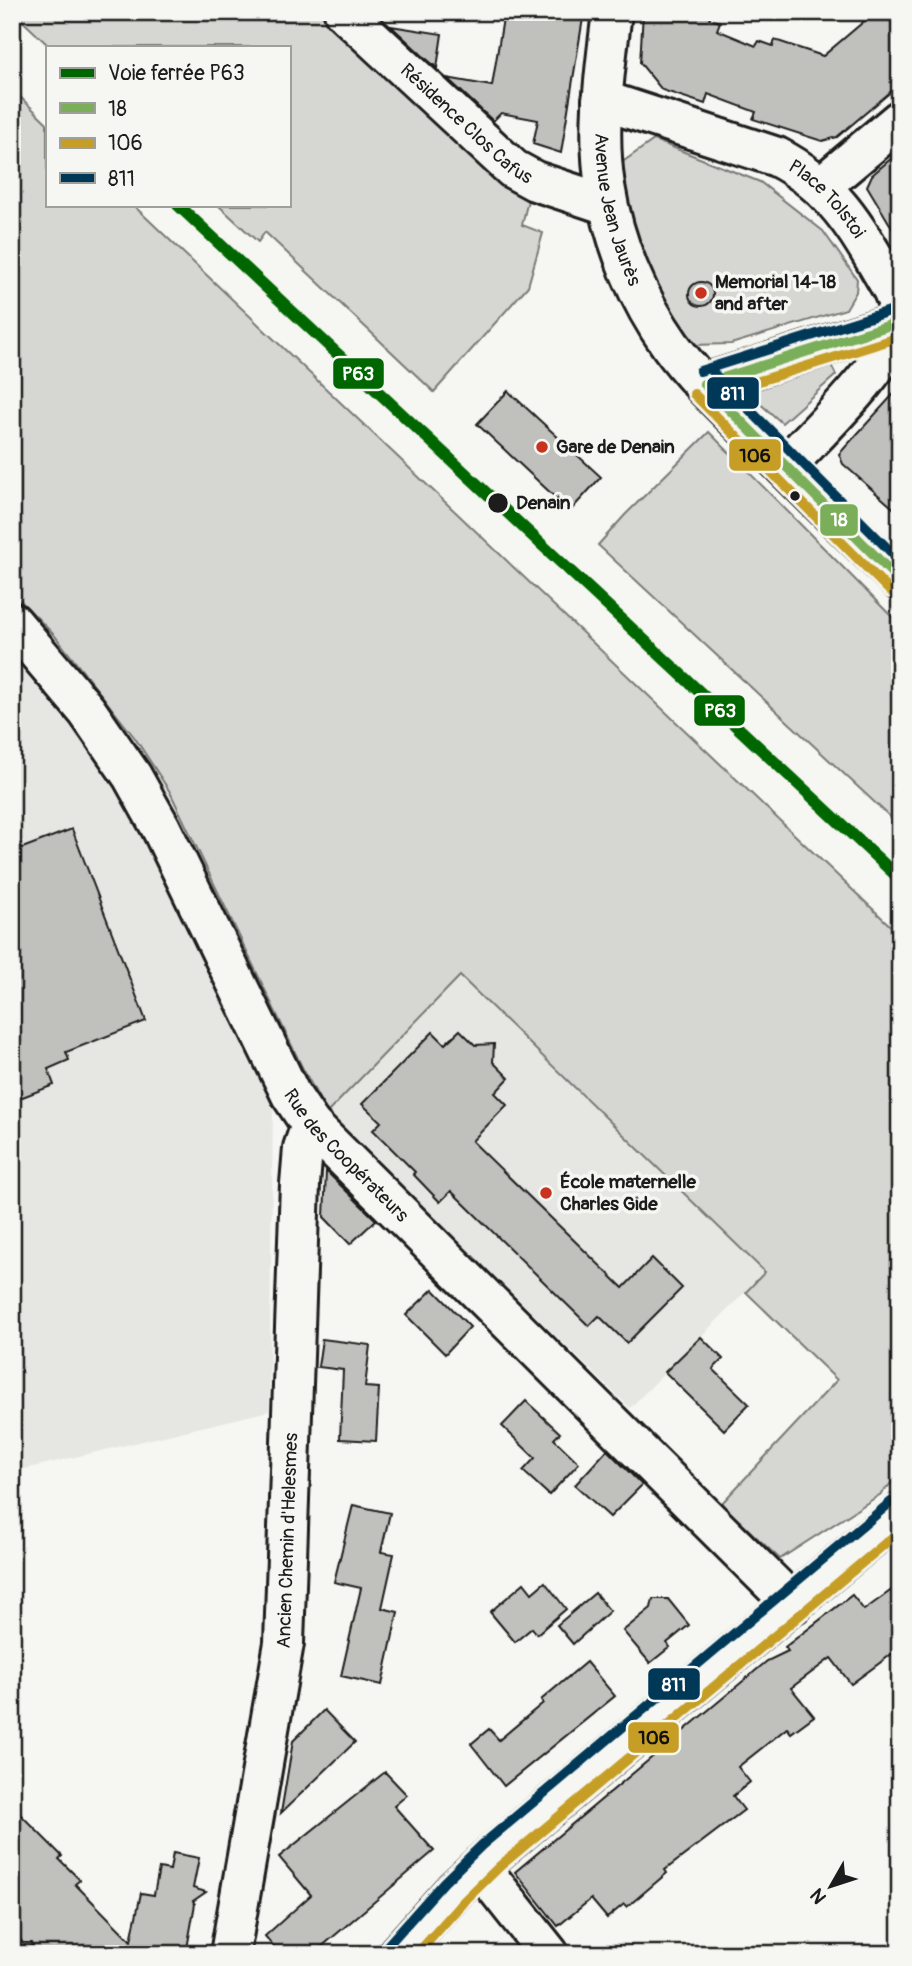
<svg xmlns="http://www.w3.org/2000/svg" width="912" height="1966" font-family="Pangolin,sans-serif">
	<rect width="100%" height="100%" fill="#f6f6f2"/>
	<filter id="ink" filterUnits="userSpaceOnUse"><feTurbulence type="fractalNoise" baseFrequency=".0143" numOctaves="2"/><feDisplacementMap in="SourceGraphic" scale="14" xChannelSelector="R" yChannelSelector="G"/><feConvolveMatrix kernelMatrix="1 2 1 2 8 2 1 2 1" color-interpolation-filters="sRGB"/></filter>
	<g filter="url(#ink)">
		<polygon fill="#e6e6e2" points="12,592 55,636 135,738 170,792 303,1069 327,1112 460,976 765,1272 630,1408 327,1113 273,1102 269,1411 12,1472"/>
		<g fill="#d6d6d2" stroke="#797977" stroke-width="2">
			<polygon points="13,12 325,12 528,200 522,225 543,233 528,286 434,392 265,232 258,242 218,205 289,205 289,47 50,47"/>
			<polygon points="12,89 47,123 47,205 133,205 900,935 900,1474 881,1494 780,1559 721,1504 837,1380 746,1292 765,1272 460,976 327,1113 303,1069 170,792 135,738 55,636 12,592"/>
			<polygon points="654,140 760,182 823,231 857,279 856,292 846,309 731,344 691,345 657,292 625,206 621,163"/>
			<polygon points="830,363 836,375 782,423 748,393"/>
			<polygon points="709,432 900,625 900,826 598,545 625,515"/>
		</g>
		<g fill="#c0c0bd" stroke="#1c1c1c" stroke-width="2">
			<polygon points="504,12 533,16 533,12 584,12 561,153 533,144 538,120 501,113 493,121 447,78 492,86"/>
			<polygon points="643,12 712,12 709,19 720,22 717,30 756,46 759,41 773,46 775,40 823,56 875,12 900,12 900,84 837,137 822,141 753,119 756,112 708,94 705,104 662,90 640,63"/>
			<polygon points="391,26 442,34 437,68 422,55"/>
			<polygon points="900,151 900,241 867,186 872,175"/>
			<circle cx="701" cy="294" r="12"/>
			<polygon points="900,387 900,514 843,464 839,454"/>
			<polygon points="508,391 601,477 570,511 477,424"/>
			<polygon points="72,829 146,1021 66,1052 69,1060 48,1069 54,1085 12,1101 12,852"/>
			<polygon points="460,1030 475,1045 494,1044 493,1062 509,1078 495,1093 507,1105 472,1141 623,1288 652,1258 682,1288 627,1343 599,1316 589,1326 451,1191 440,1202 413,1174 415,1172 373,1130 381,1122 362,1104 433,1032 445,1044"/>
			<polygon points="326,1171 376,1220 350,1244 324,1217"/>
			<polygon points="433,1289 470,1327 445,1354 406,1315"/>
			<polygon points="701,1337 723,1359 713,1369 749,1404 724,1430 665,1372"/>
			<polygon points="322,1339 370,1345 365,1387 379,1388 376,1441 340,1439 343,1370 318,1367"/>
			<polygon points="526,1401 560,1433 554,1439 579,1463 549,1495 523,1471 535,1458 502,1426"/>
			<polygon points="607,1450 642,1485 610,1517 575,1485"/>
			<polygon points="353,1505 390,1513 381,1552 394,1554 382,1608 398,1612 382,1685 341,1676 361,1588 334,1582"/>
			<polygon points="545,1582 566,1609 537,1634 532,1628 515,1642 490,1612 524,1583 532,1593"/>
			<polygon points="900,1584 900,1648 851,1684 831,1658 791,1688 814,1716 791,1733 787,1728 738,1767 750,1782 733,1796 744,1810 665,1870 667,1873 627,1907 624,1904 607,1918 591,1899 558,1926 515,1872 767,1661 788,1651 785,1647 852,1595 864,1610"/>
			<polygon points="595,1593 610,1611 573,1644 557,1625"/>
			<polygon points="653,1599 668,1599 689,1625 667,1643 670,1647 650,1663 623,1631 651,1608"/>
			<polygon points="586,1662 615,1696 504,1786 471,1744 489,1729 499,1740 543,1703 541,1700"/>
			<polygon points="324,1710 355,1742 281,1813 293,1741"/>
			<polygon points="385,1772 407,1795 394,1806 434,1851 313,1954 280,1954 265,1936 311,1895 279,1857"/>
			<polygon points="12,1806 62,1856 59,1859 80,1880 75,1884 131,1941 141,1893 154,1895 159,1868 170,1870 173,1853 199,1858 193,1888 206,1892 193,1901 195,1904 186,1954 33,1954 31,1943 23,1943 12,1929"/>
		</g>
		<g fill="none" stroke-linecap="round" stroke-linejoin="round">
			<defs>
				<g id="minor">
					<path id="s1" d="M344 12 513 169 535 181 608 205"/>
					<path id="s2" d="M612 12C605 70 596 129 605 186 614 243 638 300 671 346 697 382 731 412 761 443 807 490 854 535 900 581"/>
					<path id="s3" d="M602 100 777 157C836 187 860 234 892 289 897 300 901 313 898 325 888 366 815 434 785 467"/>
					<polyline points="821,186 900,120"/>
					<polyline points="704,384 900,322"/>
					<path id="s4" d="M12 622 87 711 132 776 161 828 291 1095 311 1125 793 1604"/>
					<polyline points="480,1867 549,1954"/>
					<path id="s5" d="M230 1954 284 1643 300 1184 303 1148 311 1125"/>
					<polyline points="398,1954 454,1891 491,1856 900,1513"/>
				</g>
			</defs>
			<use href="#minor" stroke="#1c1c1c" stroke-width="44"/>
			<use href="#minor" stroke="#f6f6f2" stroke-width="38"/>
			<defs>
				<g id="bus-1">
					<polyline points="704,384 900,581"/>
					<polyline points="704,384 900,322"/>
				</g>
				<g id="bus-2">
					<polyline points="694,394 890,591"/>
					<polyline points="708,397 900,337"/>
					<polyline points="417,1954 464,1901 500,1866 900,1531"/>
				</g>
				<g id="bus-3">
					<polyline points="700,371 896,309"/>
					<polyline points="714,374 900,561"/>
					<polyline points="388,1945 444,1882 482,1845 891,1502"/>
				</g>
			</defs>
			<use href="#bus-1" stroke="#f6f6f2" stroke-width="16"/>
			<use href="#bus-2" stroke="#f6f6f2" stroke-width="16"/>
			<use href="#bus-3" stroke="#f6f6f2" stroke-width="16"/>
			<use href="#bus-1" stroke="#7aae59" stroke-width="10"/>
			<use href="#bus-2" stroke="#c69e25" stroke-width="10"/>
			<use href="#bus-3" stroke="#003858" stroke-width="10"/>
			<defs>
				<polyline id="rail-1" points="178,205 900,879"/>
			</defs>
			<use href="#rail-1" stroke="#f6f6f2" stroke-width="18"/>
			<use href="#rail-1" stroke="#060" stroke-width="12"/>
		</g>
	</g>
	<g fill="#c8321e" stroke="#f6f6f2" stroke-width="2.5">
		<circle cx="701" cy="293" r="7"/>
		<circle cx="542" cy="447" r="7"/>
		<circle cx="546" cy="1193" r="7"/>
	</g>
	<g fill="#1c1c1c" stroke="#f6f6f2" stroke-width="2.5">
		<circle cx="795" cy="496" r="6"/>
		<circle cx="498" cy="503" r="11"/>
	</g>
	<g text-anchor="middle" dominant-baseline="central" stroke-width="7" stroke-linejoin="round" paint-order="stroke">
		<g font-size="19" fill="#1c1c1c" stroke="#f6f6f2">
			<text stroke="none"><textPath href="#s1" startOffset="166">Résidence Clos Cafus</textPath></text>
			<text stroke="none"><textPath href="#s3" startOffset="250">Place Tolstoi</textPath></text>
			<text stroke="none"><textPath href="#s2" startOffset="200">Avenue Jean Jaurès</textPath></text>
			<text stroke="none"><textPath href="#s4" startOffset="634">Rue des Coopérateurs</textPath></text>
			<text stroke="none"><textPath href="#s5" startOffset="418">Ancien Chemin d'Helesmes</textPath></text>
		</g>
		<g font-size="19" font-weight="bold" fill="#1c1c1c" stroke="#f6f6f2" text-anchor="start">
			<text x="715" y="282">Memorial 14-18<tspan x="715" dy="22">and after</tspan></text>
			<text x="556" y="447">Gare de Denain</text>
			<text x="560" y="1182">École maternelle<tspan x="560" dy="22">Charles Gide</tspan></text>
		</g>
		<g font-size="19" font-weight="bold" fill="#1c1c1c" stroke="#f6f6f2" text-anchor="start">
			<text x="516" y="503">Denain</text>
		</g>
	</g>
	<g stroke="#f6f6f2" stroke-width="2.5">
		<rect x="332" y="357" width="53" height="33" rx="7" fill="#060"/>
		<rect x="706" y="376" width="54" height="34" rx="7" fill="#003858"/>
		<rect x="728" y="438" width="54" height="34" rx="7" fill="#c69e25"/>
		<rect x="819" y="503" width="40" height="34" rx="7" fill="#7aae59"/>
		<rect x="693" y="694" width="53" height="33" rx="7" fill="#060"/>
		<rect x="647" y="1667" width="54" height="34" rx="7" fill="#003858"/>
		<rect x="627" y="1721" width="53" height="33" rx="7" fill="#c69e25"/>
	</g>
	<g font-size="19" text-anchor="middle" font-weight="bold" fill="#fff">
		<text x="358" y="380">P63</text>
		<text x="733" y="400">811</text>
		<text x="839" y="526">18</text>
		<text x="720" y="717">P63</text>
		<text x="674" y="1691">811</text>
	</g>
	<g font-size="19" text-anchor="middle" font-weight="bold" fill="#111">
		<text x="755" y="462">106</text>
		<text x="654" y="1744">106</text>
	</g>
	<rect width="912" height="1966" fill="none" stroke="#f6f6f2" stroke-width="42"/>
	<rect x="21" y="21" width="870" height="1924" fill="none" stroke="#1c1c1c" stroke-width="2.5" filter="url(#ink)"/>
	<rect x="46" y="46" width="245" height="161" fill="#f6f6f2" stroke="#9f9f9c" stroke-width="2"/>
	<rect x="60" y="68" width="35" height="10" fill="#006600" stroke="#9f9f9c" stroke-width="2"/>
	<text x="108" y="80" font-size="21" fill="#1c1c1c">Voie ferrée P63</text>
	<rect x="60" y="103" width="35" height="10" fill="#7aae59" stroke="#9f9f9c" stroke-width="2"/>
	<text x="108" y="116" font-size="21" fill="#1c1c1c">18</text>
	<rect x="60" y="138" width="35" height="10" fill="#c69e25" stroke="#9f9f9c" stroke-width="2"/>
	<text x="108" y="150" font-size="21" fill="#1c1c1c">106</text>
	<rect x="60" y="173" width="35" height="10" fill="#003858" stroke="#9f9f9c" stroke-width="2"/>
	<text x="108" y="186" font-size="21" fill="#1c1c1c">811</text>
	<g transform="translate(831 1886) rotate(231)" stroke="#f6f6f2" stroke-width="5" paint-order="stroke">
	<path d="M0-5L12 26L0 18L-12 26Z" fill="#1c1c1c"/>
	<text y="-10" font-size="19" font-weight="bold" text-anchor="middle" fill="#1c1c1c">N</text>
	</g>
</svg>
